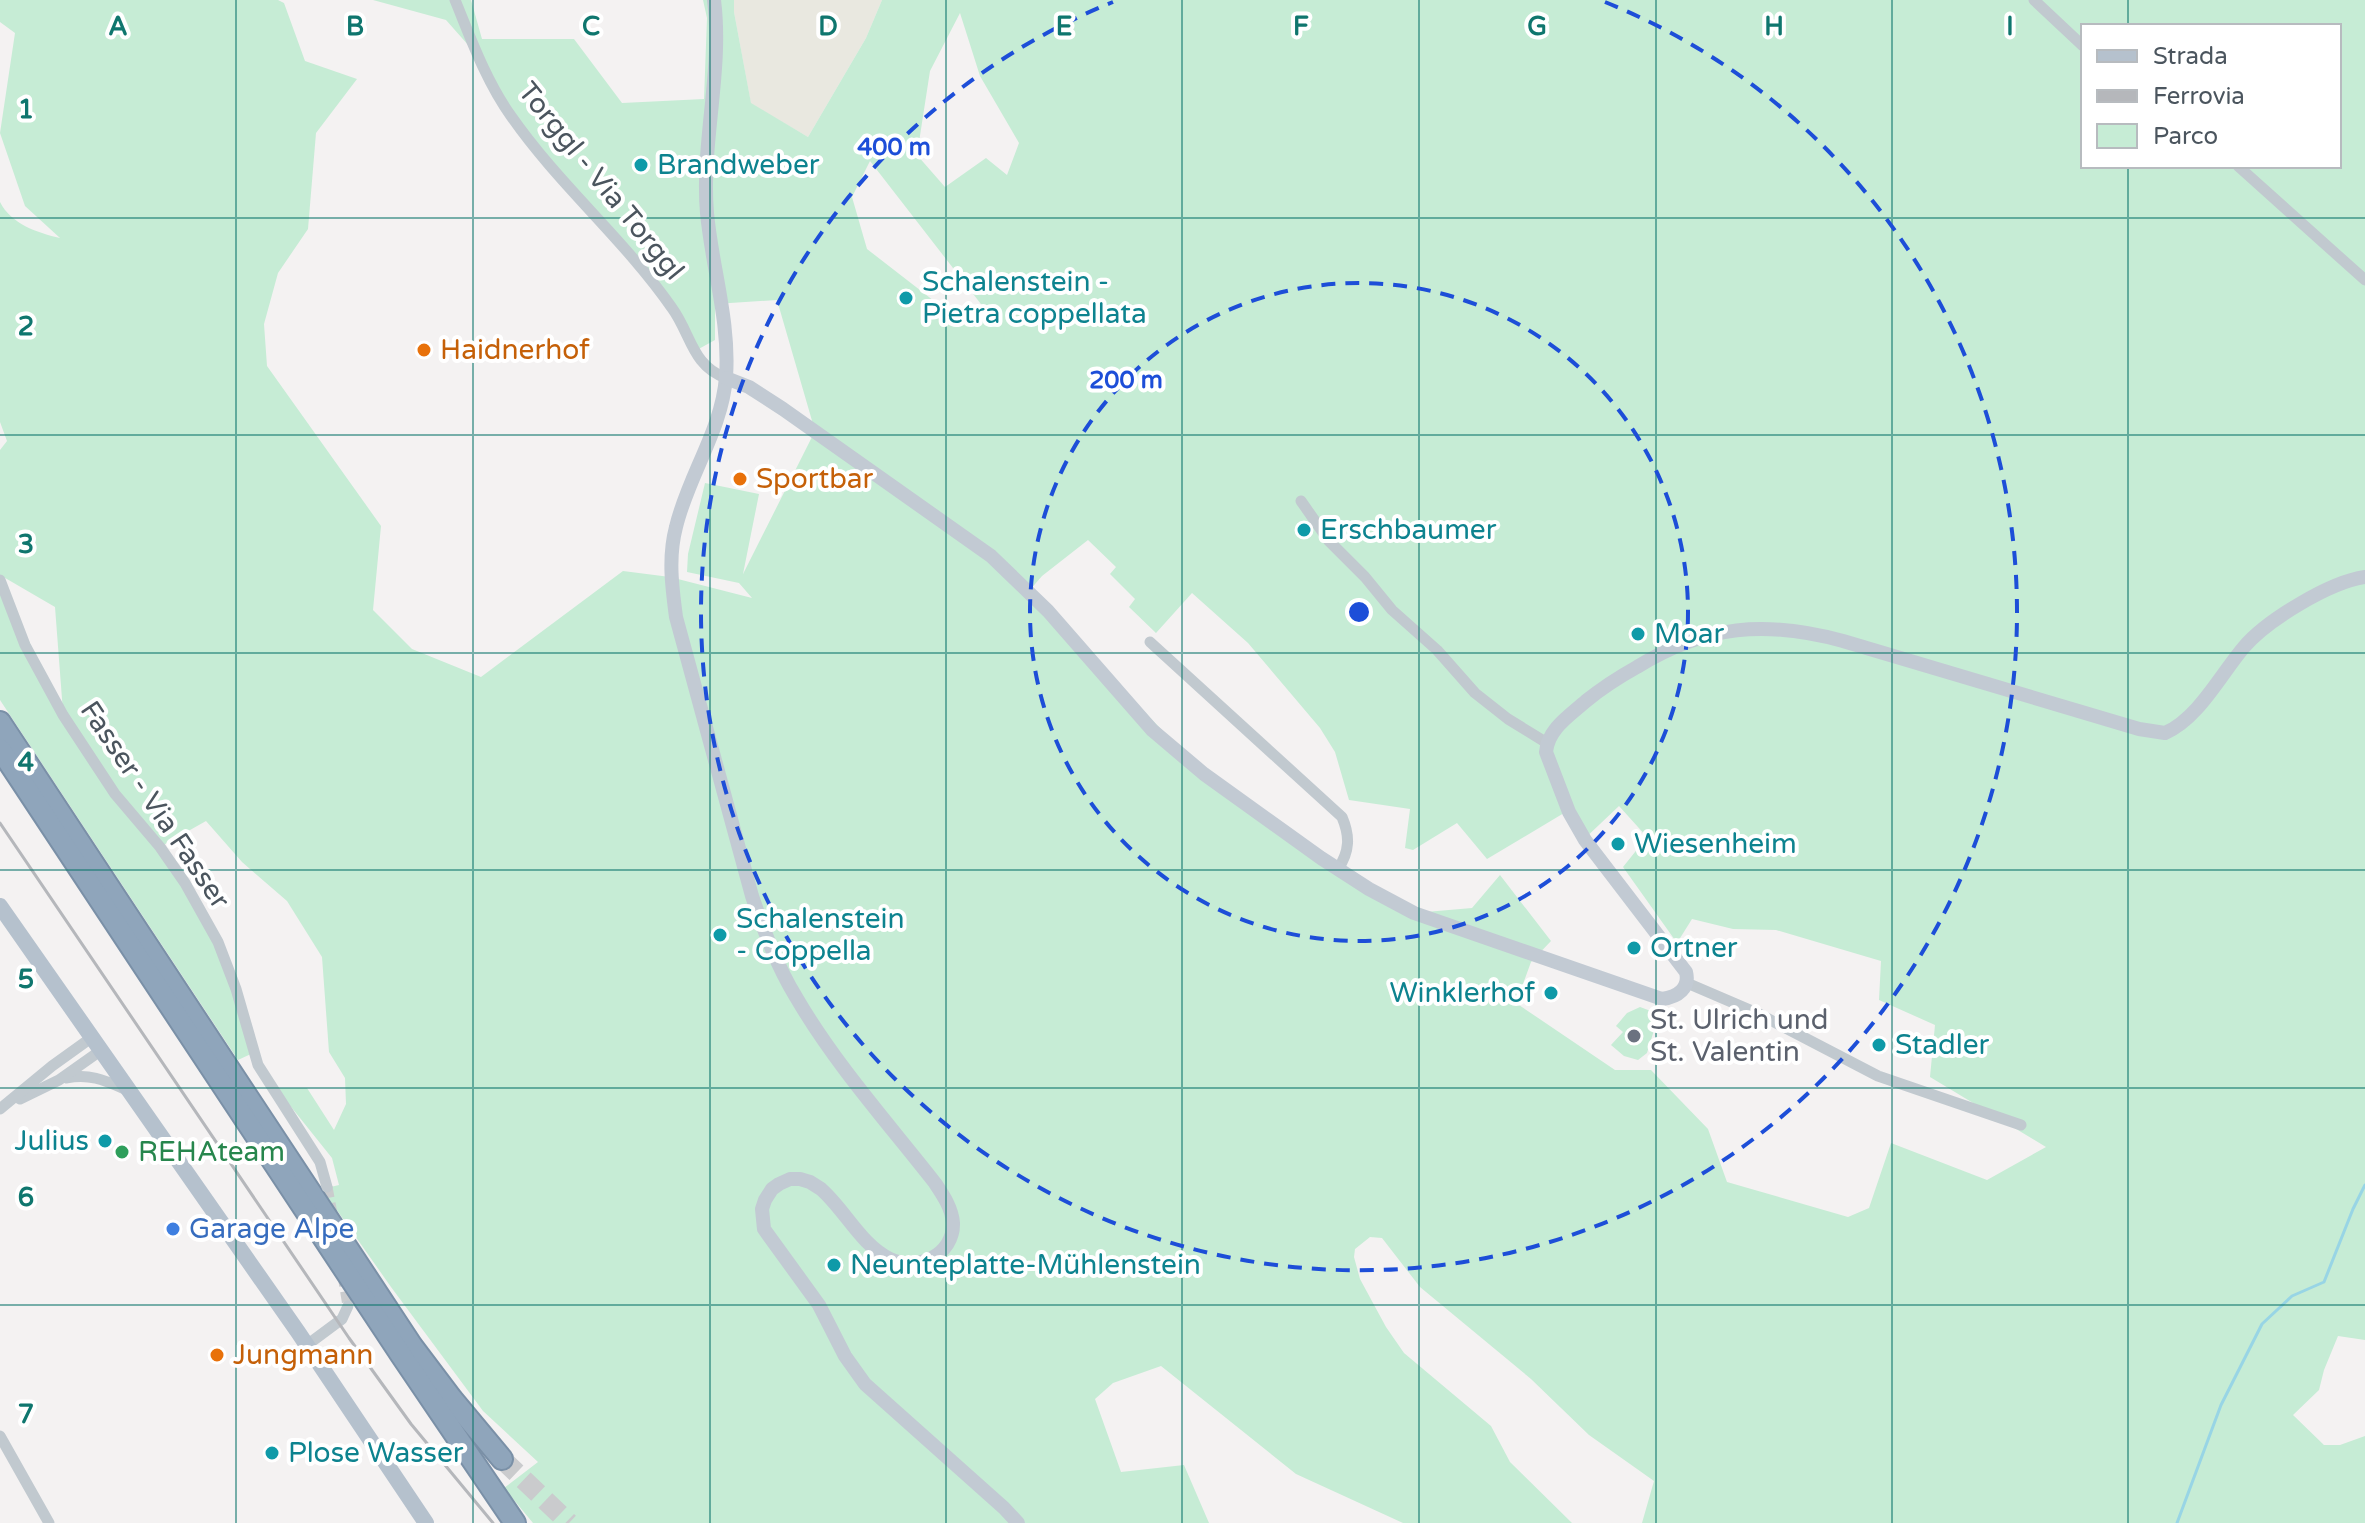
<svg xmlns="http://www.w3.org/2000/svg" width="2365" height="1523" font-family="'Varela Round',sans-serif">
	<rect width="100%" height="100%" fill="#f4f2f2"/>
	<polygon fill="#e9e8e0" points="734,0 882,0 866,38 808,137 751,104 734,12"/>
	<g fill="#c6ecd5" fill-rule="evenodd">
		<path d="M0 0H278L284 3 305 61 357 79 316 133 308 229 278 273 264 324 267 366 381 526 373 610 412 649 481 677 623 571 670 577 752 598 739 583 687 572 688 554 705 483 759 494 743 574 815 431 777 300 715 304V340L695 351 686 329 510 115 477 55 446 20 373 0H471L482 39H574L622 103 704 99 707 18 703 0H734V12L751 103 808 137 866 38 882 0H2365V1340L2338 1336 2324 1370 2319 1390 2293 1415 2324 1445H2340L2365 1436V1523H1642L1654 1481 1589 1435 1531 1379 1420 1287 1382 1238 1370 1237 1355 1249 1354 1257 1360 1279 1386 1327 1404 1353 1491 1426 1510 1462 1572 1523H1403L1296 1474 1161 1366 1113 1383 1095 1399 1121 1472 1184 1465 1209 1523H533L504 1488 538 1462 483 1411 391 1287 322 1189 339 1185 332 1158 276 1088H307L334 1130 346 1104 345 1078 329 1052 322 957 287 901 242 862 206 821 160 847 218 942 253 1053 238 1060 0 700V581L63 712 55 607 0 575V450L7 441 0 422V202C11 224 38 233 60 238L25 206 0 133 15 33 0 22ZM960 13 980 76 1019 143 1007 175 986 158 945 187 917 155 930 71ZM2083 26H2339V166H2083ZM870 161 991 317 956 318 867 249 852 197ZM1088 540 1116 567 1110 574 1135 599 1129 607 1156 633 1192 593 1248 643 1320 728 1335 752 1349 800 1410 809 1405 848 1413 850 1457 823 1487 859 1564 813 1581 842 1619 806 1647 837 1623 867 1677 943 1692 919 1733 929 1776 930 1881 961 1879 1000 1935 1025 1930 1077 2046 1147 1987 1180 1891 1143 1869 1208 1848 1217 1727 1182 1708 1129 1651 1070H1615L1516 1003 1531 962 1551 941 1500 875 1472 908 1414 913 1204 774 1029 591 1042 576Z"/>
		<polygon points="1640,1007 1659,1014 1647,1053 1638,1060 1624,1056 1611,1045 1623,1032 1616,1026 1627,1013"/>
	</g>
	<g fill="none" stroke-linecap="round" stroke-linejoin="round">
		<polyline stroke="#98d5e5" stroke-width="3" points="2177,1523 2221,1405 2262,1324 2292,1296 2324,1282 2353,1209 2365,1185"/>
		<g stroke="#cacbcd" stroke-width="11" stroke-dasharray="11 5.5" stroke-linecap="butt">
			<polyline points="327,1187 333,1219"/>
			<polyline points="343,1275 348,1306"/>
		</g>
		<polyline stroke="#cacbcd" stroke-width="20" stroke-dasharray="20 10" stroke-linecap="butt" points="502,1459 569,1523"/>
		<defs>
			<g id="highway">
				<polyline points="0,722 412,1346 452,1399 502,1459"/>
				<polyline points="0,749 401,1355 515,1523"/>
			</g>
		</defs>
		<use href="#highway" stroke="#7a90a7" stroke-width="24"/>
		<g stroke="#c1c9cf" stroke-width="11">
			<path d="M455 0C471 39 486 81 511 116 559 185 624 239 672 308 691 334 692 366 726 378"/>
			<polyline points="2034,0 2083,46"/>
			<polyline points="2238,166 2365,280"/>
			<polyline points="1301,501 1329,541 1365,577 1392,610 1437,650 1475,693 1508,719 1547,743"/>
			<polyline points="0,580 25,645 63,715 115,794 160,847 185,883 218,942 236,989 258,1065 320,1162 327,1187"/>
			<path d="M1150 642 1342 817C1350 836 1350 851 1338 869"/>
			<polyline points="1687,983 1757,1013 1878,1076 2021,1125"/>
			<path d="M67 1078C90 1073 106 1081 127 1090"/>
			<polyline points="20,1099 59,1080 100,1051"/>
			<polyline points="0,1109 52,1066 91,1038"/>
			<polyline points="307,1345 342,1319 348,1306"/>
			<polyline points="0,1436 49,1523"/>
		</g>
		<g stroke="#c2cad3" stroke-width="14">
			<path d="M714 0C723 71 701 142 707 213 712 268 730 321 726 377 722 430 688 476 676 527 668 557 672 587 676 617L752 896C764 931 777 966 796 997 835 1064 888 1123 935 1183 943 1195 952 1208 953 1223 954 1255 917 1272 890 1259 861 1245 845 1210 821 1189L810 1182 800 1179H790L779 1184 772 1189 765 1200 762 1209 764 1229 819 1305 845 1356 865 1384 1004 1508 1018 1523"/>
			<path d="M726 378 749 387 783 409 991 556 1048 611 1152 730 1204 774 1321 858 1369 889 1414 913 1662 999C1678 997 1690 988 1686 972L1585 840 1569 812 1546 752C1548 729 1569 716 1586 701 1602 688 1619 677 1637 667 1705 625 1766 620 1843 641L2139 729 2165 733C2198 719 2221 674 2244 647 2267 620 2330 582 2365 577"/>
		</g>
		<polyline stroke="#b5c1cd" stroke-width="16" points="0,906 298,1332 426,1523"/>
		<use href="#highway" stroke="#8fa5bb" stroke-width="20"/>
		<polyline stroke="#b5b7bb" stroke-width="3" points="0,823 349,1338 411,1424 493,1523"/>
	</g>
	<path fill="none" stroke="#0f766e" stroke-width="2" stroke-opacity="0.55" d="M236 0V1523M473 0V1523M710 0V1523M946 0V1523M1182 0V1523M1419 0V1523M1656 0V1523M1892 0V1523M2128 0V26M2128 166V1523M0 218H2365M0 435H2365M0 653H2365M0 870H2365M0 1088H2365M0 1305H2365"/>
	<g fill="none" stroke="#1d4ed8" stroke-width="4" stroke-dasharray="14 10">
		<circle cx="1359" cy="612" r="329"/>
		<path d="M1605 2A658 658 0 1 1 1113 2"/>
	</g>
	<g fill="#0f9aa8" stroke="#fff" stroke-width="3">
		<circle cx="641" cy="165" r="8"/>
		<circle cx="906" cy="298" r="8"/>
		<circle cx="1304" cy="530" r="8"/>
		<circle cx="1638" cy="634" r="8"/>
		<circle cx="1618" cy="844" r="8"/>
		<circle cx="720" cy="935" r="8"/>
		<circle cx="1634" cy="948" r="8"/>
		<circle cx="1551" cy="993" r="8"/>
		<circle cx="1879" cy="1045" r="8"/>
		<circle cx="105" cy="1141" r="8"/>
		<circle cx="834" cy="1265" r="8"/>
		<circle cx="272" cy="1453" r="8"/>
	</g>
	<g fill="#e8710a" stroke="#fff" stroke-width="3">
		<circle cx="424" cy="350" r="8"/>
		<circle cx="740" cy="479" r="8"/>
		<circle cx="217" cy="1355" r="8"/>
	</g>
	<circle fill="#6b7280" stroke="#fff" stroke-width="3" cx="1634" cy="1036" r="8"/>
	<circle fill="#2e9e5b" stroke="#fff" stroke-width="3" cx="122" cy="1152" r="8"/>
	<circle fill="#3f7fe0" stroke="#fff" stroke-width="3" cx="173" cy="1229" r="8"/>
	<g text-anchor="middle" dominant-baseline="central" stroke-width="8" stroke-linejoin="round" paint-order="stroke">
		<g font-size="28" fill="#0d838f" stroke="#fff" text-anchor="start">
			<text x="657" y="165">Brandweber</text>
			<text x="922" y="282">Schalenstein -<tspan x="922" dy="32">Pietra coppellata</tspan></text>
			<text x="1320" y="530">Erschbaumer</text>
			<text x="1654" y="634">Moar</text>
			<text x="1634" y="844">Wiesenheim</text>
			<text x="736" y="919">Schalenstein<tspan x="736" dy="32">- Coppella</tspan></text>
			<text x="1650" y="948">Ortner</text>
			<text x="1535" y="993" text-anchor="end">Winklerhof</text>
			<text x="1895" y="1045">Stadler</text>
			<text x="89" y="1141" text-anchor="end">Julius</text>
			<text x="850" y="1265">Neunteplatte-Mühlenstein</text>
			<text x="288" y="1453">Plose Wasser</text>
		</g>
		<g font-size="28" fill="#4b555e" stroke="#fff">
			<text transform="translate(601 181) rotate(51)">Torggl - Via Torggl</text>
			<text transform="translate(155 805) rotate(56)">Fasser - Via Fasser</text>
		</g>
		<g font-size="28" fill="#c56008" stroke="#fff" text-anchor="start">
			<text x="440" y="350">Haidnerhof</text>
			<text x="756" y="479">Sportbar</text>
			<text x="233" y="1355">Jungmann</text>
		</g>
		<g font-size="28" fill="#5b616d" stroke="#fff" text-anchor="start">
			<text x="1650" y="1020">St. Ulrich und<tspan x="1650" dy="32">St. Valentin</tspan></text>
		</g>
		<g font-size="28" fill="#27864d" stroke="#fff" text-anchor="start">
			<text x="138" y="1152">REHAteam</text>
		</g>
		<g font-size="28" fill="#366cbe" stroke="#fff" text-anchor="start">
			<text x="189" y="1229">Garage Alpe</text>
		</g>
	</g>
	<g font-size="26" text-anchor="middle" font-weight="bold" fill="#0f766e" stroke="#fff" stroke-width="8" stroke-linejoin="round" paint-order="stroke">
		<text x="118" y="35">A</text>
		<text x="355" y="35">B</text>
		<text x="591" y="35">C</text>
		<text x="828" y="35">D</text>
		<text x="1064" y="35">E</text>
		<text x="1301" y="35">F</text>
		<text x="1537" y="35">G</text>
		<text x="1774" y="35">H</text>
		<text x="2010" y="35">I</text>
		<text x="26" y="118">1</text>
		<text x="26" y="335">2</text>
		<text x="26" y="553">3</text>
		<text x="26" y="771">4</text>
		<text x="26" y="988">5</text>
		<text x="26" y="1206">6</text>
		<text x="26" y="1423">7</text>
	</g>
	<circle cx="1359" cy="612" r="12" fill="#1d4ed8" stroke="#fff" stroke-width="4"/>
	<g font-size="24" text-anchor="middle" font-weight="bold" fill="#1d4ed8" stroke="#fff" stroke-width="8" stroke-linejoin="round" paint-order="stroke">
		<text x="894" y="155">400 m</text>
		<text x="1126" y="388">200 m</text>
	</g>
	<rect x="2081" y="24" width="260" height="144" fill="#ffffff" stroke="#b7bbbf" stroke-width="2"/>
	<rect x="2097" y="50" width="40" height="12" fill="#b5c1cd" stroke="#b7bbbf" stroke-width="2"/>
	<text x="2153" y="64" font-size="24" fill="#4b555e">Strada</text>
	<rect x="2097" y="90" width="40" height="12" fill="#b5b7bb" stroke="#b7bbbf" stroke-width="2"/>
	<text x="2153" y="104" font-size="24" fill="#4b555e">Ferrovia</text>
	<rect x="2097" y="124" width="40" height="24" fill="#c6ecd5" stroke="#b7bbbf" stroke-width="2"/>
	<text x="2153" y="144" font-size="24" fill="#4b555e">Parco</text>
</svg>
